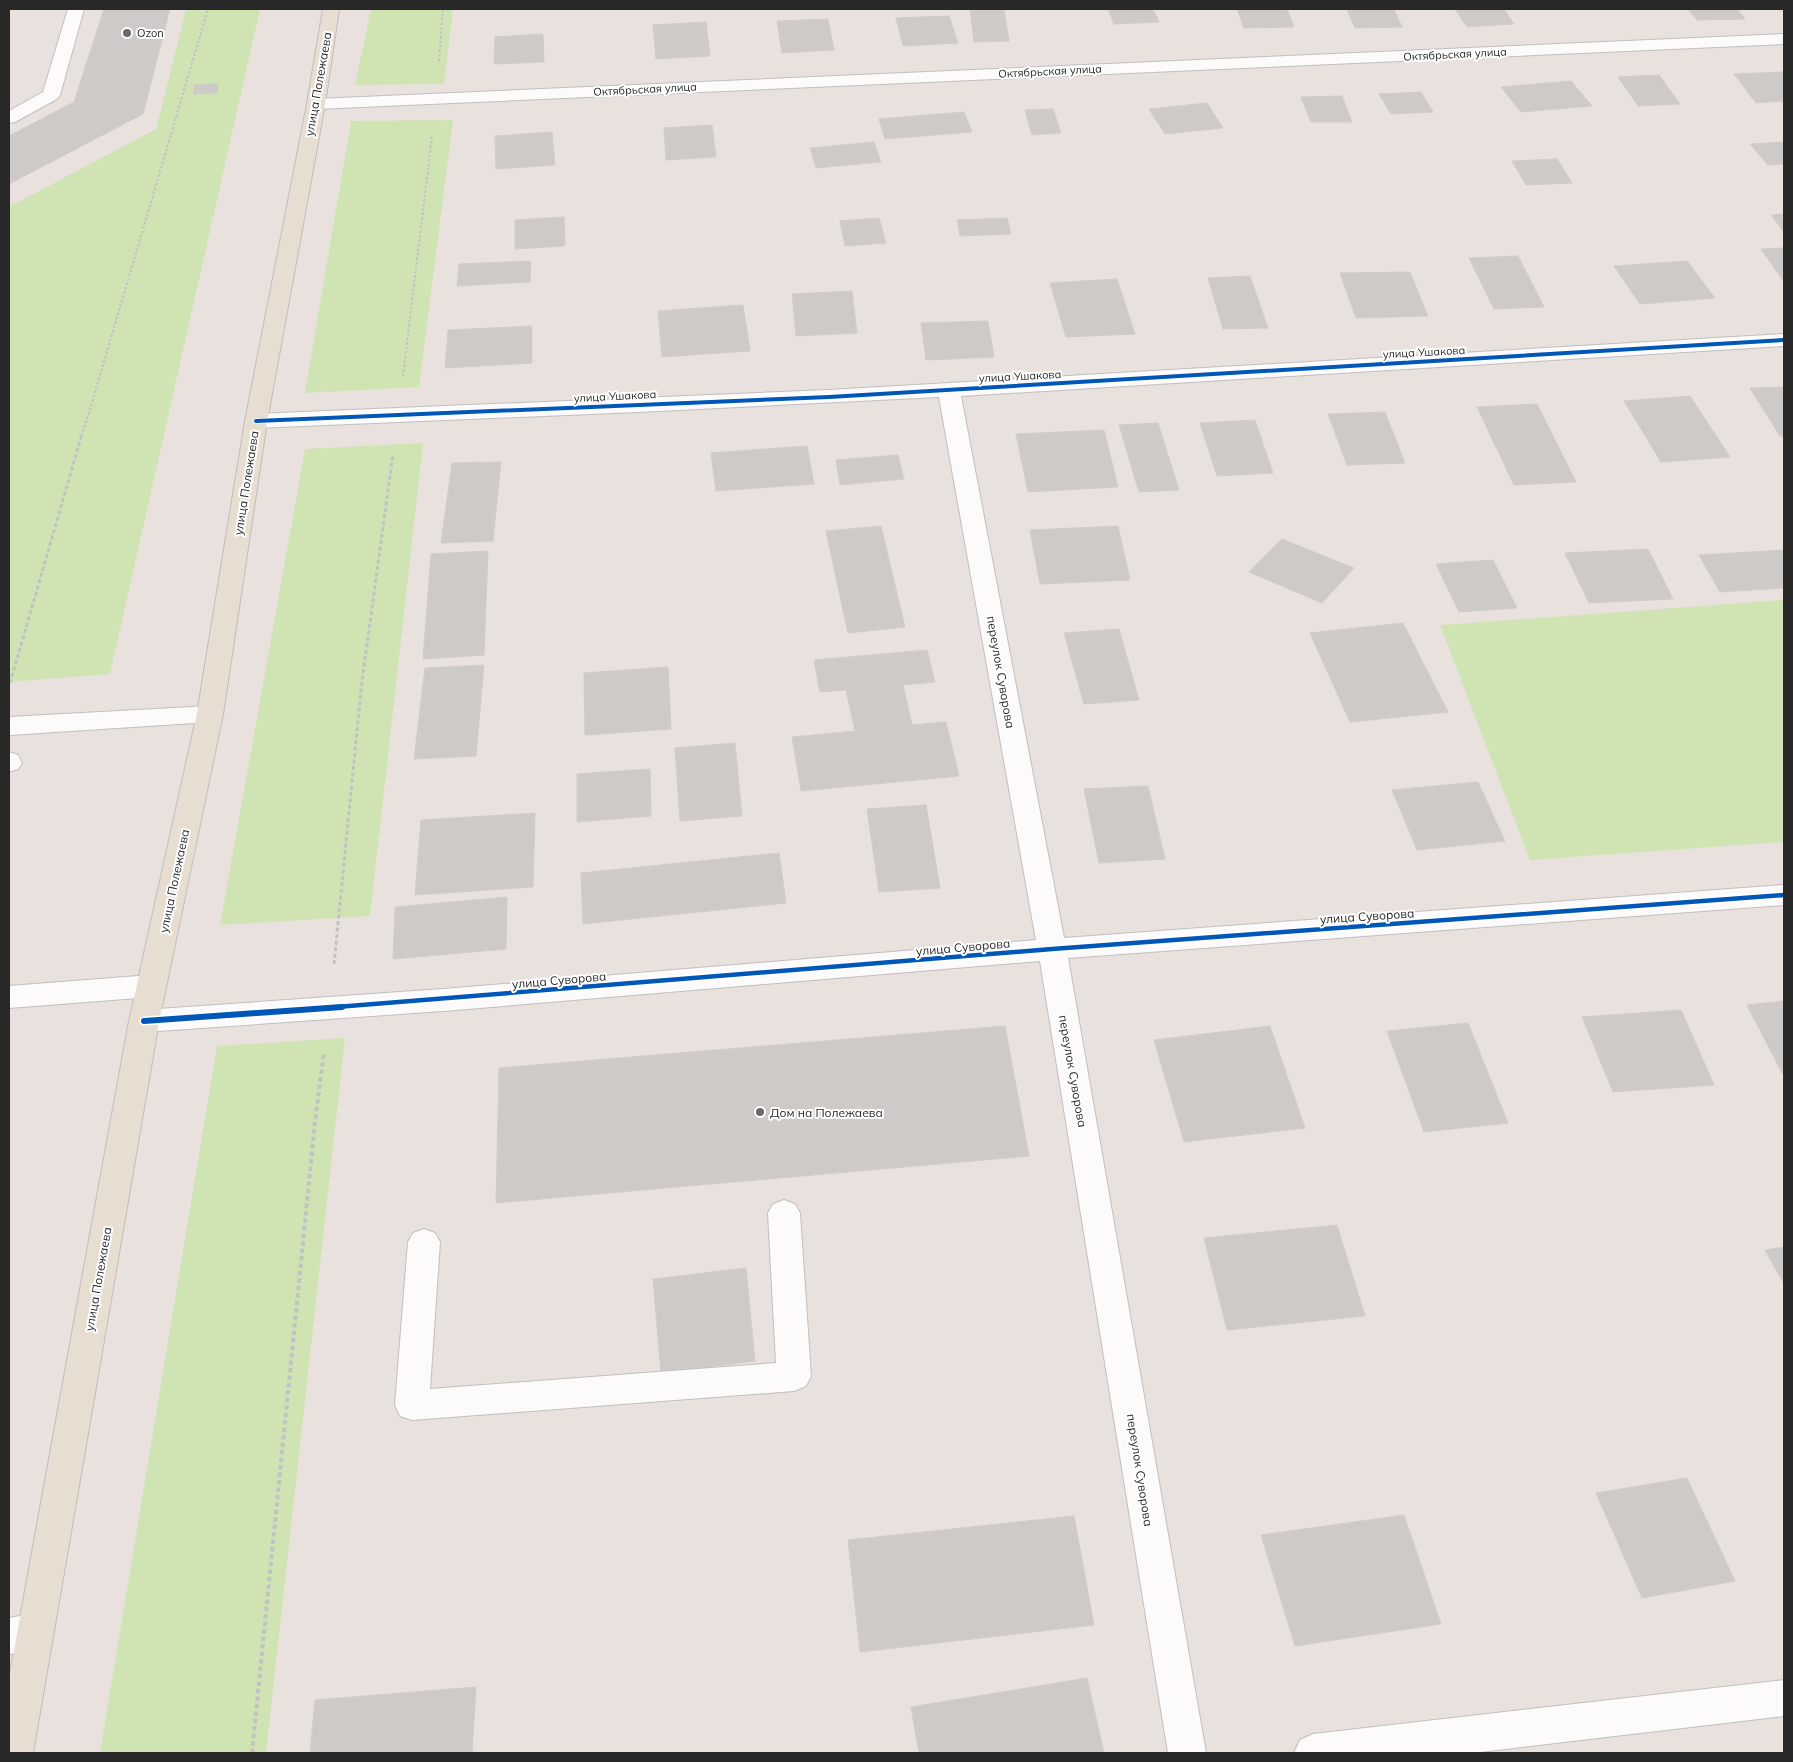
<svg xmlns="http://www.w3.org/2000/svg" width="1793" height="1762" font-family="Mulish,sans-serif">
	<rect width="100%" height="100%" fill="#e8e1dd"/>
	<g fill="#d0e4b3">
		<polygon points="186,9 260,9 110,674 9,682 9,207 156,129"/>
		<polygon points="371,9 453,9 444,84 355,85"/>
		<polygon points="453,120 419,387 305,393 351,121"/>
		<polygon points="423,443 370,916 220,925 305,449"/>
		<polygon points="1784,600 1784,842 1530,860 1440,625"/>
		<polygon points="345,1038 266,1753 100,1753 217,1046"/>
	</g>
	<g fill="#cecac7" stroke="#d2cdc9">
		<polygon points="104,9 170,9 143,114 9,184 9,136 74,102"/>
		<polygon points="1108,9 1153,9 1159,22 1114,24"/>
		<polygon points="1237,9 1287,9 1294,27 1244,28"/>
		<polygon points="1347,9 1394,9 1402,27 1355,28"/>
		<polygon points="1455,9 1504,9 1514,24 1467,27"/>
		<polygon points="1688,9 1737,9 1745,19 1697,20"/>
		<polygon points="970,10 1004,10 1009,41 974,42"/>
		<polygon points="949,16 958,43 903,46 896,18"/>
		<polygon points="828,19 834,50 782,53 777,21"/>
		<polygon points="706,22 710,56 656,59 653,25"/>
		<polygon points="543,34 544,62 494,64 495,37"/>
		<polygon points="1784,72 1784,101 1756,103 1734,74"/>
		<polygon points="1659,75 1680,104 1638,106 1618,77"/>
		<polygon points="1571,81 1592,106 1521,112 1501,87"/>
		<polygon points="218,83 217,93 193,94 195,85"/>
		<polygon points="1421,92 1433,112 1391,114 1379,94"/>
		<polygon points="1342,96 1352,122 1311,122 1301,97"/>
		<polygon points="1207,103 1223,128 1165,134 1149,109"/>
		<polygon points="1053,109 1061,133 1032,135 1025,110"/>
		<polygon points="964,112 972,132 885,139 879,119"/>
		<polygon points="712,125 716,157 666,160 664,128"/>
		<polygon points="552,132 555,165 496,169 495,136"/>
		<polygon points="874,142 881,162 816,168 810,148"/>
		<polygon points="1784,142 1784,164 1768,165 1750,144"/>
		<polygon points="1557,159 1572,183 1526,185 1512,161"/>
		<polygon points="1784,214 1784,232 1771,215"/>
		<polygon points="564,217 565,246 515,249 515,220"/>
		<polygon points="879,218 886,243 845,246 840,221"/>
		<polygon points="1007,218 1011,234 960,236 957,220"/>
		<polygon points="1784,248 1784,282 1761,249"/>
		<polygon points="1518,256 1544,307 1494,309 1469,258"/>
		<polygon points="531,261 530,282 457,286 459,264"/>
		<polygon points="1687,261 1715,298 1640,304 1614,266"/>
		<polygon points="1410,272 1428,316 1356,318 1340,273"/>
		<polygon points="1250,276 1268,328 1223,329 1208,278"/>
		<polygon points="1117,279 1135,334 1066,337 1050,283"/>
		<polygon points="852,291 857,333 796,336 792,294"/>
		<polygon points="743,305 750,351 662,357 658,311"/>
		<polygon points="988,321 994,357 926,360 921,323"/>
		<polygon points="532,326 532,363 445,368 448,330"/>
		<polygon points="1784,387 1784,436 1780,436 1750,388"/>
		<polygon points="1690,396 1730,457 1661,462 1624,401"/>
		<polygon points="1537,404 1576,482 1514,485 1477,407"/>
		<polygon points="1385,412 1405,463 1347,465 1328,414"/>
		<polygon points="1255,420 1273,473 1217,476 1200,423"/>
		<polygon points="1158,423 1179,490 1139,492 1119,425"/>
		<polygon points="1104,430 1118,487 1028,492 1016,434"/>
		<polygon points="807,446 814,484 716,491 711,453"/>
		<polygon points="898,455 904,479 840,485 836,460"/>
		<polygon points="501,462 493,541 441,543 452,463"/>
		<polygon points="881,526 905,627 848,633 826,531"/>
		<polygon points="1118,526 1130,580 1040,584 1030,530"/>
		<polygon points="1282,539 1354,568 1322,603 1249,572"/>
		<polygon points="1648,549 1673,599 1589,603 1565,553"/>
		<polygon points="1784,550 1784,588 1720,592 1699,555"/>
		<polygon points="488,551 484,655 423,659 431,554"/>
		<polygon points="1493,560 1517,608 1459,612 1436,564"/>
		<polygon points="1403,623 1448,712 1350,722 1310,633"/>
		<polygon points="1119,629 1139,700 1084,704 1064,633"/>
		<polygon points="927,650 935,682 903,685 912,725 946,722 959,776 801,791 792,737 855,731 846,690 820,692 814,660"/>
		<polygon points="484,665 476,756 414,759 425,668"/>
		<polygon points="668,667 671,729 585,735 584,673"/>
		<polygon points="735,743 742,816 680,821 675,748"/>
		<polygon points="650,769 651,816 577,822 577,774"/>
		<polygon points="1478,782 1505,841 1417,850 1392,790"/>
		<polygon points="1148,786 1165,859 1099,863 1084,789"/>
		<polygon points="926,805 940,888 879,892 867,809"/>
		<polygon points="535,813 533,887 415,895 421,820"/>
		<polygon points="779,853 786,903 583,924 581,873"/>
		<polygon points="507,897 506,949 393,959 395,907"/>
		<polygon points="1784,1001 1784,1073 1782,1073 1747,1005"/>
		<polygon points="1681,1010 1714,1085 1613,1092 1582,1017"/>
		<polygon points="1468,1023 1508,1123 1424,1132 1387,1031"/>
		<polygon points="1005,1026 1029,1156 496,1203 499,1068"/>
		<polygon points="1270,1026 1305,1128 1184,1142 1154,1040"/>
		<polygon points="1337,1225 1365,1316 1227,1330 1204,1238"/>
		<polygon points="1784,1247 1784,1284 1765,1250"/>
		<polygon points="746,1268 755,1361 661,1373 653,1279"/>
		<polygon points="1687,1478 1735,1581 1642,1598 1596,1493"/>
		<polygon points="1404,1515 1441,1624 1295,1646 1261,1535"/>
		<polygon points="1074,1516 1094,1625 860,1652 848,1540"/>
		<polygon points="1087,1678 1104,1753 919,1753 911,1707"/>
		<polygon points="476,1687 472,1753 310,1753 315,1700"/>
	</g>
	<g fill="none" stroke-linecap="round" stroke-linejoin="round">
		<defs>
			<g id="lane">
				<polygon points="68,9 84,9 60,95 57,99 15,122 9,123 9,111 43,92"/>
				<polygon points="9,752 18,755 22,763 18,769 9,772"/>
				<polygon points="151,975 161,978 165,986 161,994 151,997 9,1008 9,986"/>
				<polygon points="784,1200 795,1204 800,1213 811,1376 806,1386 794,1391 412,1420 400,1416 395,1405 408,1242 413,1233 424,1229 435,1233 440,1242 430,1389 776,1363 768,1213 773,1204"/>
				<polygon points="36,1613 49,1619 54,1631 49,1643 36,1649 9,1654 9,1618"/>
			</g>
			<g id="street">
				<polygon points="1784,34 1784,44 316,109 310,108 307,104 310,100 316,99"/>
				<polygon points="1784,334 1784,346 961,396 1064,938 1784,885 1784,905 1068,958 1206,1753 1168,1753 1040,961 443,1011 144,1032 134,1029 129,1021 134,1013 144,1010 443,989 1036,940 939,397 638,412 256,428 248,426 245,421 248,416 256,414 829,390"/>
				<polygon points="210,706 219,708 223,714 219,720 210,722 9,735 9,717"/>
				<polygon points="1784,1680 1784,1716 1472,1753 1294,1753 1300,1740 1313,1734"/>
			</g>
			<polygon id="primary" points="323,9 339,9 325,104 267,421 223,714 159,1021 33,1753 9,1753 9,1678 129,1021 197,714 245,421 307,104"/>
		</defs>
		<use href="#lane" stroke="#c1bfbf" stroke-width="2"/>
		<use href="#street" stroke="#c1bfbf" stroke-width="2"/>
		<use href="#primary" stroke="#c0bdbc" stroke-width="2"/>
		<g stroke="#c3c2c2" stroke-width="2" stroke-dasharray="2.5 2" stroke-linecap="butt">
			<polyline points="439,61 443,9"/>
			<polyline points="403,376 432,136"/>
			<polyline points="82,436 208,9"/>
		</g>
		<g stroke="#c3c2c2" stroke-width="3" stroke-dasharray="4 2.5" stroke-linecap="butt">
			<polyline points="10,683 82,434"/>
			<polyline points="334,964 362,681 393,454"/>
		</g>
		<polyline stroke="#c3c2c2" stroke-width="4" stroke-dasharray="4.5 3" stroke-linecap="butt" points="252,1753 315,1122 324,1052"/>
		<use href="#lane" fill="#fcfafa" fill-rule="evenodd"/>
		<use href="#street" fill="#fcfafa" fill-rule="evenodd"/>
		<use href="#primary" fill="#e7ded1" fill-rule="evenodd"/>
		<defs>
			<polyline id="cycleway-far2" points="256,421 829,397 1784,340"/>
			<polyline id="cycleway-far1" points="324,1008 1052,949 1784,895"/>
			<polyline id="cycleway" points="144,1021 342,1007"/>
		</defs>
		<use href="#cycleway-far2" stroke="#fff" stroke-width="5.5"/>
		<use href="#cycleway-far1" stroke="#fff" stroke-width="8"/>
		<use href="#cycleway" stroke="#fff" stroke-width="9"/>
		<use href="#cycleway-far2" stroke="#0057b8" stroke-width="4"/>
		<use href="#cycleway-far1" stroke="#0057b8" stroke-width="4.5"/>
		<use href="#cycleway" stroke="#0057b8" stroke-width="6"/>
	</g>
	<g fill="#6b6967" stroke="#fff" stroke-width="2">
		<circle cx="127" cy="33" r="5"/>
		<circle cx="760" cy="1112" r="5"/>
	</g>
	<g text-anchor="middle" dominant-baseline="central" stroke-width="4" stroke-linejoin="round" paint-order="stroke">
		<g font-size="11" fill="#282828" stroke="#fff" text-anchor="start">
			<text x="137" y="33">Ozon</text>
		</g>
		<g font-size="11" fill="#282828" stroke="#fff">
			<text transform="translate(1455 54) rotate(-3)">Октябрьская улица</text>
			<text transform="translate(1050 71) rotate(-3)">Октябрьская улица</text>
			<text transform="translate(645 89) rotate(-3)">Октябрьская улица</text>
			<text transform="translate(1424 352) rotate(-3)">улица Ушакова</text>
			<text transform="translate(1020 376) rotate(-3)">улица Ушакова</text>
			<text transform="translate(615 396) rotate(-3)">улица Ушакова</text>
		</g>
		<g font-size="12" fill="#282828" stroke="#fff">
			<text transform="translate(318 84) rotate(-80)">улица Полежаева</text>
			<text transform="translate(246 483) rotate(-81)">улица Полежаева</text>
			<text transform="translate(1001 672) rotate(80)">переулок Суворова</text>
			<text transform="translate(174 881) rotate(-78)">улица Полежаева</text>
			<text transform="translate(1367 916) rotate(-4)">улица Суворова</text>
			<text transform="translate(963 947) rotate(-5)">улица Суворова</text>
			<text transform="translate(559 980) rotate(-5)">улица Суворова</text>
			<text transform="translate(1073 1071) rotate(80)">переулок Суворова</text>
			<text transform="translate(98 1279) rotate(-80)">улица Полежаева</text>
			<text transform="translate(1140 1470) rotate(81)">переулок Суворова</text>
		</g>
		<g font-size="12" fill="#282828" stroke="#fff" text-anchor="start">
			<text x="770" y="1112">Дом на Полежаева</text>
		</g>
	</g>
	<rect width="1793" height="1762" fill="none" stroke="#282828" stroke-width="20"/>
</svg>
